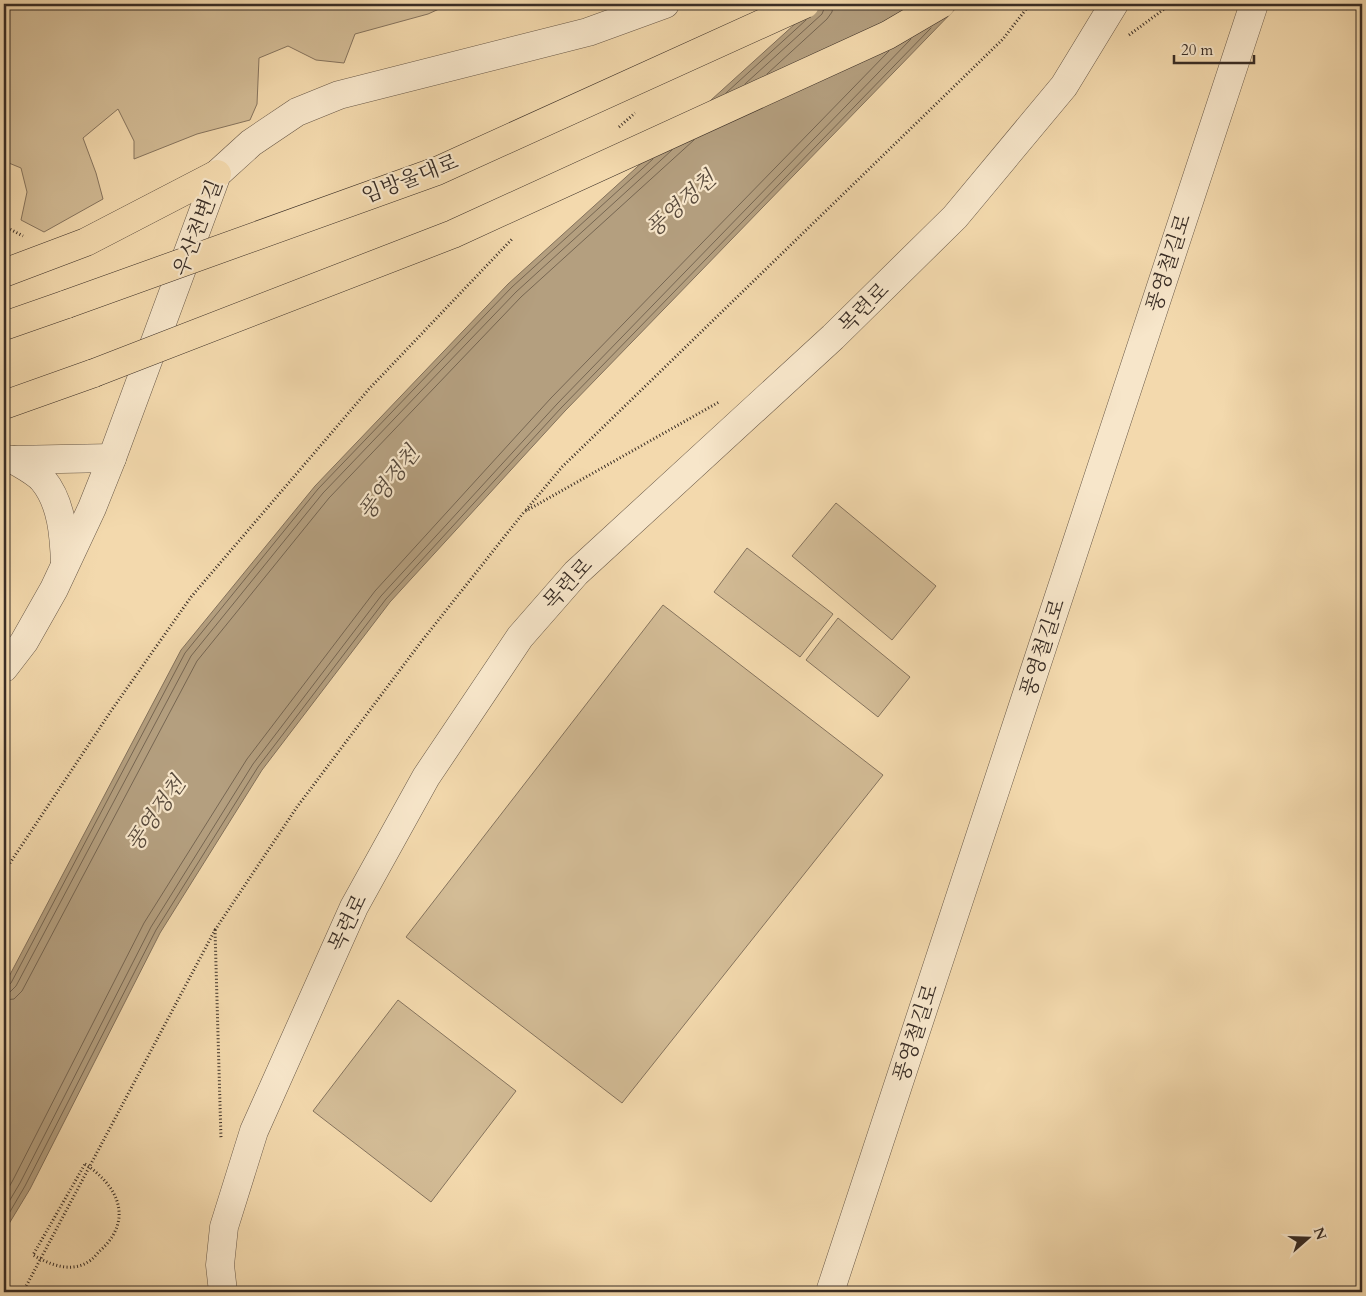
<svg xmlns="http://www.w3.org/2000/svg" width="1366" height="1296" font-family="Cardo,'Noto Serif KR',serif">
	<rect width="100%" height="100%" fill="#f3d9ad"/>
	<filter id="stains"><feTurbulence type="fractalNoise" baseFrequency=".004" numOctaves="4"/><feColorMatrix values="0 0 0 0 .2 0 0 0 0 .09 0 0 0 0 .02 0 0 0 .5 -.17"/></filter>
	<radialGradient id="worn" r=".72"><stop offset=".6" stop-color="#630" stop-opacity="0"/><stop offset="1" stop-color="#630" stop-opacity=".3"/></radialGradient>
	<g fill="#d3bc96" stroke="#86745e">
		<polygon points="4,4 450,4 428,14 355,34 344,63 316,60 288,46 259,58 257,104 250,120 197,134 134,159 134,141 118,109 83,138 96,173 103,199 44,232 21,220 27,192 21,168 4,161"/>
		<polygon points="836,503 936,586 892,640 792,556"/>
		<polygon points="747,548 833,614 800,657 714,592"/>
		<polygon points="663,605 883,775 622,1103 406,937"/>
		<polygon points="838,618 910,677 878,717 806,660"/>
		<polygon points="398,1000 516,1091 431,1202 313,1111"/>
	</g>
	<polygon fill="#b49f7f" stroke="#83715b" points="817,4 960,4 565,411 390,602 262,770 160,933 30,1189 4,1232 4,986 181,650 315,486 508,284"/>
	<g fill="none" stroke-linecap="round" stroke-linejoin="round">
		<g stroke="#766652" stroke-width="1">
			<polyline points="767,74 827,19 832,12 833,4"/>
			<polyline points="745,84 822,14 826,4"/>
			<polyline points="726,93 806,20"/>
			<polyline points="4,987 8,986 11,983 185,653 318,489 512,287 653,159"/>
			<polyline points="4,993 10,992 16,986 191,656 323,493 516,292 672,150"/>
			<polyline points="4,1000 14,999 22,991 197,661 329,498 521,297 694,140"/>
			<polyline points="4,1196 13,1180 144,923 247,759 375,591 551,398 889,51"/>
			<polyline points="4,1210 20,1183 151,927 253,764 381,596 557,404 911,39"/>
			<polyline points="4,1222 25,1186 156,930 258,767 386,599 561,408 931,28"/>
		</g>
		<defs>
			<g id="minor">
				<polyline points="10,460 112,458"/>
				<path d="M14 460C24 466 36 472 43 480 62 503 64 536 65 564"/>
				<polyline points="4,668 24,642 54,589 92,508 112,458 217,174 251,143 297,112 339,95 588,32 665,4"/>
				<polyline points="223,1292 220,1265 224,1227 254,1131 354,907 426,777 520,637 576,573 833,337 955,217 1064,86 1114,4"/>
				<polyline points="830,1292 1254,4"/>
			</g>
			<g id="major">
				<polyline points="4,273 86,242 217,174"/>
				<polyline points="4,326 67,304"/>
				<polyline points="4,405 94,373"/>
			</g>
		</defs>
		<use href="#minor" stroke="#685847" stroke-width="29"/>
		<use href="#major" stroke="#392d25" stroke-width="29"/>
		<g stroke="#392d25" stroke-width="3" stroke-dasharray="1 2.5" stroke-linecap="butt">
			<polyline points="1129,35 1171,4"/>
			<polyline points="619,127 635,113"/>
			<polyline points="4,226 23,236"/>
			<polyline points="526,510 562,467 1003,39 1030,4"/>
			<polyline points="4,872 111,711 191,597 369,389 513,238"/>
			<polyline points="215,930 297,807 421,642 524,512 719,402"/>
			<path d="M85 1164C117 1185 134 1218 102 1249 98 1252 95 1257 91 1260 72 1274 51 1265 33 1255Z"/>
			<polyline points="23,1292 215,930 221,1139"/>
		</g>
		<use href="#minor" stroke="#f7e6ca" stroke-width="28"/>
		<use href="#major" stroke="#f3d9ad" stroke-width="28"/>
		<defs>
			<g id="major-bridge">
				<polyline points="67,304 437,171 805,4"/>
				<polyline points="94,373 453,234 888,35 941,4"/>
			</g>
		</defs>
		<use href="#major-bridge" stroke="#392d25" stroke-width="29" stroke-linecap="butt"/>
		<use href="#major-bridge" stroke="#f3d9ad" stroke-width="28"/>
	</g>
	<g text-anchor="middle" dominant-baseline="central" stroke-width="4.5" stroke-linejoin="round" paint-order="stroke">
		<g font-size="21" fill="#392d25" stroke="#f7e6ca">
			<text transform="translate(410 179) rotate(-21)">임방울대로</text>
			<text transform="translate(198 228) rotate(-69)">우산천변길</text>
			<text transform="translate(1169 263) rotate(-72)">풍영철길로</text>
			<text transform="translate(864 308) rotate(-45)">목련로</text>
			<text transform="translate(568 584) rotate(-47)">목련로</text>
			<text transform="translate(1043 648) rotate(-72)">풍영철길로</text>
			<text transform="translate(348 923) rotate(-64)">목련로</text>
			<text transform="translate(916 1033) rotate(-72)">풍영철길로</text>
		</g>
		<g font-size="22" font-style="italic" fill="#584a3c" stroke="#f7e6ca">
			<text transform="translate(681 204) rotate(-42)">풍영정천</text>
			<text transform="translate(389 483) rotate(-53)">풍영정천</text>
			<text transform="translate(156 814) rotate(-55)">풍영정천</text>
		</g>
	</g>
	<rect width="1366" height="1296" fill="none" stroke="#f3d9ad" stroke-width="20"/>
	<rect x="5" y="5" width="1356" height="1286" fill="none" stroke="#392d25" stroke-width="2.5"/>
	<rect x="10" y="10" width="1346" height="1276" fill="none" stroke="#392d25"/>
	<g transform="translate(1308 1238) rotate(70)" stroke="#f7e6ca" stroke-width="4" paint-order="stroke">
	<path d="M0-4L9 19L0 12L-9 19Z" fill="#392d25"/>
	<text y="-8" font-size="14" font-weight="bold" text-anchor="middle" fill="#392d25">N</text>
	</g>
	<path d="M1174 55v8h80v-8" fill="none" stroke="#392d25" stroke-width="2.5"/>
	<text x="1181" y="55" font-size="15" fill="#392d25" stroke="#f7e6ca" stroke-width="4" paint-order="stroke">20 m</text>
	<rect width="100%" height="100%" filter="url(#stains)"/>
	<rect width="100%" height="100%" fill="url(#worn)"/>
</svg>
